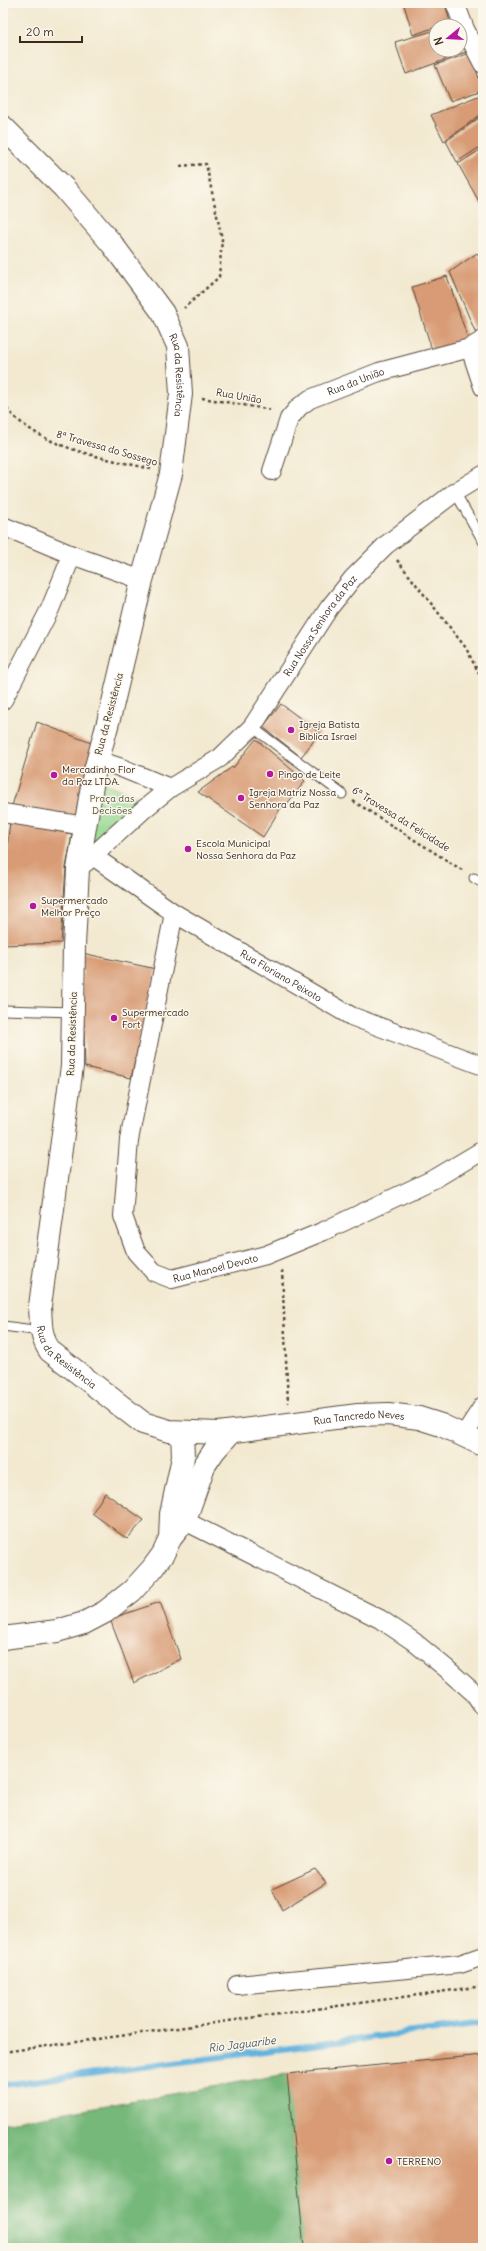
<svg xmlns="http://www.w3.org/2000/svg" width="486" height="2251" font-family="Delius,sans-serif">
	<rect width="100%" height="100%" fill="#fbf7ec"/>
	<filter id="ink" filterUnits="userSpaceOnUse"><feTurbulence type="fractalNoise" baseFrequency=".025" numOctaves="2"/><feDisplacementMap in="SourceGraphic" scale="8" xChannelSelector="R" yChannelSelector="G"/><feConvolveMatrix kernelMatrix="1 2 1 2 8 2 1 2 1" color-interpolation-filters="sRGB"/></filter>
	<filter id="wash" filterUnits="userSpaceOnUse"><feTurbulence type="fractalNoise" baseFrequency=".012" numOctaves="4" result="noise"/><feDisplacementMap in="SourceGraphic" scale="16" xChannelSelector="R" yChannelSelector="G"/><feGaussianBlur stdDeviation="0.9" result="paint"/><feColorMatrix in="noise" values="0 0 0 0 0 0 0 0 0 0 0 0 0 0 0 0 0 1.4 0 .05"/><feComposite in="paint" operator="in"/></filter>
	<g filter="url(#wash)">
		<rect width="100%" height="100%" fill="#f2e9d0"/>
		<polygon fill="#93d78f" stroke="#678056" points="100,781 140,798 86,851"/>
		<polygon fill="#76b87a" stroke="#58714c" points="287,2074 483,2248 3,2248 3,2123"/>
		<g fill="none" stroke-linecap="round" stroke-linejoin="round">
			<polyline stroke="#64b3de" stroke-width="6" points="3,2085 483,2023"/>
		</g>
		<g id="blocks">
			<g fill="#d89b74">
				<polygon points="409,3 445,3 450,22 413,35 404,5"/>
				<polygon points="436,30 436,50 460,50 460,40 466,52 406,74 395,42"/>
				<polygon points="470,53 483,90 450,101 435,65"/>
				<polygon points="483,94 483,113 444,141 431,115"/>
				<polygon points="483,115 483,145 457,162 446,141"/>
				<polygon points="483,148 483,203 481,205 458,164"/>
				<polygon points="477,253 483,263 483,331 477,336 450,272"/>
				<polygon points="447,276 469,342 433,353 412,287"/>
				<polygon points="281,704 320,733 301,757 263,727"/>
				<polygon points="37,722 94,744 75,823 12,806"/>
				<polygon points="256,739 305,781 286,805 283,804 263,837 198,792 232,767 233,768"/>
				<polygon points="10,822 72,834 66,868 61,943 3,945 3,862 5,862"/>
				<polygon points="82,953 156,969 131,1078 85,1067"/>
				<polygon points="105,1493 144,1520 127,1539 92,1513"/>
				<polygon points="160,1602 181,1659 134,1683 110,1619"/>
				<polygon points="315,1869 326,1883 282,1910 272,1889"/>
				<polygon points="483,2055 483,2248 304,2248 287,2074"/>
			</g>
		</g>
	</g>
	<g filter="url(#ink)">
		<use href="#blocks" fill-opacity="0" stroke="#564739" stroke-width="1"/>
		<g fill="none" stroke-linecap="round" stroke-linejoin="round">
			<defs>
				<g id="lane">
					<polyline points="455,492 483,541"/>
					<polyline points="252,727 342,794"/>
					<polyline points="474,878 483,883"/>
					<polyline points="3,1010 74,1012"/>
					<polyline points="3,1326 41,1331"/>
				</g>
				<g id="street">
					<polyline points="455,3 465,29 483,64"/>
					<polyline points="470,348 483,387"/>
					<path id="s1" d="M272 471 289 419 299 407 310 399 379 372 470 348 483 340"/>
					<polyline points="3,526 72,555 142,580"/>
					<polyline points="3,700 50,609 72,555"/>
					<path id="s2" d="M170 788 220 758 252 727 329 608 353 578 386 545 455 492 483 475"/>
					<polyline points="3,813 85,826"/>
					<path id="s3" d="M93 856 174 913 351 1016 483 1066"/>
					<polyline points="85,863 143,810 170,788 119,767 97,760"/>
					<path id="s4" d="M174 913 129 1140 123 1216 136 1252 154 1272 172 1279 266 1255 324 1231 436 1178 483 1150"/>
					<polyline points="464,1435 483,1406"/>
					<polyline points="173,1515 380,1619 413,1641 447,1669 474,1693 483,1706"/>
					<polyline points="237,1985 460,1964 483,1956"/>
				</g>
				<g id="secondary">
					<path id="s5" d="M3 127 64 188 112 244 163 313 178 346 181 394 171 474 142 580 111 711 94 774 78 869 74 946 72 1066 40 1306C41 1323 40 1337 50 1351L143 1423 169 1431 219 1433 358 1415 388 1414 419 1418 441 1425 483 1445"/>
					<polyline points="170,1539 171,1514 183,1457 182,1433"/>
					<polyline points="3,1638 57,1631 84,1623 105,1612 132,1591 152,1569 163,1554 170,1539 185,1520 204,1466 214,1451 231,1432"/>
				</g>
			</defs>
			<use href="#lane" stroke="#564739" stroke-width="11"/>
			<use href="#street" stroke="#564739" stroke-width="20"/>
			<use href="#secondary" stroke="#564739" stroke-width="24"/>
			<g stroke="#564739" stroke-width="2.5" stroke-dasharray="3 3" stroke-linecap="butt">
				<polyline points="180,166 206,164 222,239 219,277 184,308"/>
				<polyline points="202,398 272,410"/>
				<path d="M3 404C36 448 101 457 151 469"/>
				<polyline points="397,560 466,648 483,682"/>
				<polyline points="353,801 462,870"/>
				<polyline points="282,1270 288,1403"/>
				<polyline points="3,2052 483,1986"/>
			</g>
			<use href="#lane" stroke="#fff" stroke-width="9"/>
			<use href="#street" stroke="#fff" stroke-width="18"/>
			<use href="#secondary" stroke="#fff" stroke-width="22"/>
		</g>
	</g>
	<g fill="#b5179e" stroke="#fbf7ec" stroke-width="1.5">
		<circle cx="291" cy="730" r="4"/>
		<circle cx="270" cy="774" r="4"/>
		<circle cx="54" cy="775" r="4"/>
		<circle cx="241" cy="798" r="4"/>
		<circle cx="188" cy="849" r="4"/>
		<circle cx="33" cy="906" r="4"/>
		<circle cx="114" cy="1018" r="4"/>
		<circle cx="389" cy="2161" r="4"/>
	</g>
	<g text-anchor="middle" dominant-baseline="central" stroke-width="3" stroke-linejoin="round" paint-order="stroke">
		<g font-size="10" fill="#3b2a1e" stroke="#fbf7ec">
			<text stroke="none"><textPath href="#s5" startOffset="311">Rua da Resistência</textPath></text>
			<text stroke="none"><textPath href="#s1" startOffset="133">Rua da União</textPath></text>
			<text transform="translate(239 396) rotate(10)">Rua União</text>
			<text transform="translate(107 448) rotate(16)">8ª Travessa do Sossego</text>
			<text stroke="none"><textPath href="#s2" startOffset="225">Rua Nossa Senhora da Paz</textPath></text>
			<text transform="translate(109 714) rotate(-75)">Rua da Resistência</text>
			<text transform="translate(401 819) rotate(32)">6ª Travessa da Felicidade</text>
			<text stroke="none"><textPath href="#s3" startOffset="223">Rua Floriano Peixoto</textPath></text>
			<text transform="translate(72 1034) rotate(-88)">Rua da Resistência</text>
			<text stroke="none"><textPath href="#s4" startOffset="437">Rua Manoel Devoto</textPath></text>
			<text stroke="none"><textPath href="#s5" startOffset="1318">Rua da Resistência</textPath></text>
			<text stroke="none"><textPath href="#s5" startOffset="1639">Rua Tancredo Neves</textPath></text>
		</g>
		<g font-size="10" fill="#3b2a1e" stroke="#fbf7ec" text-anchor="start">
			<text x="299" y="724">Igreja Batista<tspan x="299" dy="12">Bíblica Israel</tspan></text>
			<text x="62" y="769">Mercadinho Flor<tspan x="62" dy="12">da Paz LTDA.</tspan></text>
			<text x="278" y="774">Pingo de Leite</text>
			<text x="249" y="792">Igreja Matriz Nossa<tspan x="249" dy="12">Senhora da Paz</tspan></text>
			<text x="196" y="843">Escola Municipal<tspan x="196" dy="12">Nossa Senhora da Paz</tspan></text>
			<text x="41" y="900">Supermercado<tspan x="41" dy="12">Melhor Preço</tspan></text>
			<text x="122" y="1012">Supermercado<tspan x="122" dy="12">Fort</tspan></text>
			<text x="397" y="2161">TERRENO</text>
		</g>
		<g font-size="10" fill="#51553a" stroke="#fbf7ec">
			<text x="112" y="798">Praça das<tspan x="112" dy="12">Decisões</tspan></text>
		</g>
		<g font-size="11" font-style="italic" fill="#495a61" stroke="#fbf7ec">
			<text transform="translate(242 2044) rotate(-7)">Rio Jaguaribe</text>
		</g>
	</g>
	<rect width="486" height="2251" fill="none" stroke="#fbf7ec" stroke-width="16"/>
	<g transform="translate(448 38) rotate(252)"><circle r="19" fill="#fbf7ec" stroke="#aea59a"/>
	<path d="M0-3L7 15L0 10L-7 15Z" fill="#b5179e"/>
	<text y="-6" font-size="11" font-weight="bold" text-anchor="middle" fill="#3b2a1e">N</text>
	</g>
	<path d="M20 36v6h62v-6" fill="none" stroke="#3b2a1e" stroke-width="2"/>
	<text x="26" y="36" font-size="12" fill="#3b2a1e" stroke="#fbf7ec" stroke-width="3" paint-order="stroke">20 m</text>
</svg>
